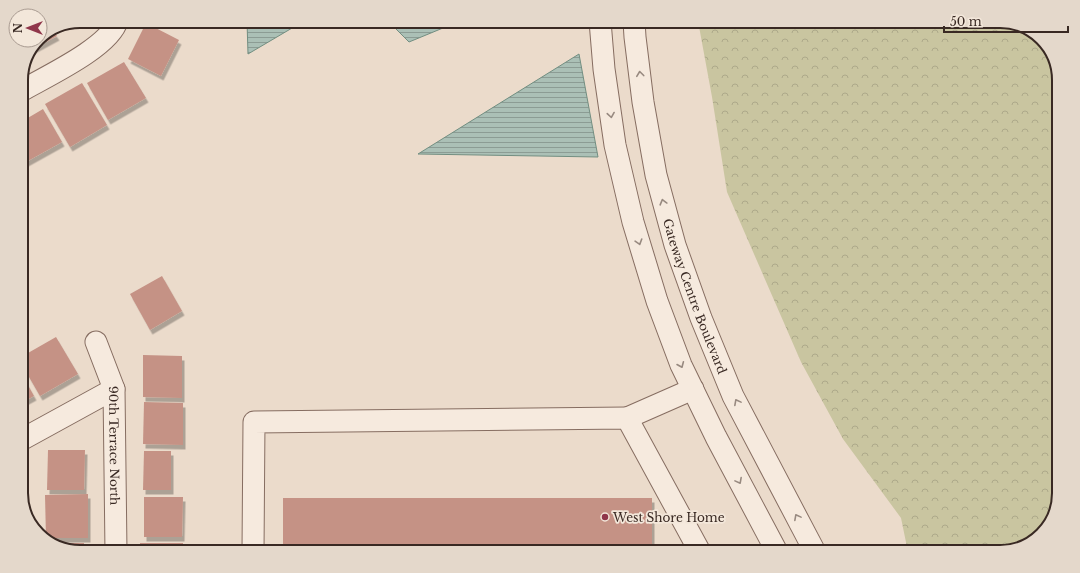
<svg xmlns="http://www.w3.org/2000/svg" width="1080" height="573" font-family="'Libre Baskerville',serif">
	<defs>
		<pattern id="forest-crowns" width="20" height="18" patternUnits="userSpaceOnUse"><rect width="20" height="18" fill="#c9c5a0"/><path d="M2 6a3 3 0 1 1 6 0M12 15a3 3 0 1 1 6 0" fill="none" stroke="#ada98a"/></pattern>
		<pattern id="water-rules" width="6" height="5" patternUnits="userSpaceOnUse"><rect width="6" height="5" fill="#abc0b6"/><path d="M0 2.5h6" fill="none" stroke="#8c9c94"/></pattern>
		<filter id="shadow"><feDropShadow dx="2.5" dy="4.5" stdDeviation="0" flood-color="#0004"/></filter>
	</defs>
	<rect width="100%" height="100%" fill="#ebdbcb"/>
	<polygon fill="url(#forest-crowns)" points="698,21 1000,21 1026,27 1049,47 1059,76 1059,493 1053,519 1033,542 1001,552 908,552 901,518 843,439 801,362 727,192 712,97"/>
	<g fill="url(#water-rules)" stroke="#728e81">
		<polygon points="247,21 304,21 248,54"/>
		<polygon points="388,21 460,21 409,42"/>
		<polygon points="579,54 598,157 418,154"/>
	</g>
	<g fill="#c59285" filter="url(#shadow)">
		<polygon points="146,23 179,40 161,76 128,59"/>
		<polygon points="54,32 57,36 33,49 37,40 40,40 40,37"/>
		<polygon points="124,62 146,98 108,120 87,83"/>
		<polygon points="82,83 107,125 70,147 45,104"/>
		<polygon points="43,109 62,142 26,162 21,153 21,122"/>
		<polygon points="162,276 182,311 150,330 130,294"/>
		<polygon points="56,337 78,374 40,396 21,363 21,357"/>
		<polygon points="143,355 182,356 182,398 143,397"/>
		<polygon points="21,373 34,396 21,403"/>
		<polygon points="144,402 183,403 183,445 143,444"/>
		<polygon points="48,450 85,450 84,490 47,490"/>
		<polygon points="144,451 171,451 171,490 143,490"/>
		<polygon points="88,494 88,538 46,538 45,495"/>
		<polygon points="144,497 183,497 182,537 144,537"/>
		<rect x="283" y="498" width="369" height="54"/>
		<polygon points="51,543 84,543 84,552 80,552 54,546"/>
		<rect x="140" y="543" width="43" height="9"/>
	</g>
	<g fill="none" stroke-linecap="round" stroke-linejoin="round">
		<defs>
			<g id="minor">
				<polyline points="600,21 604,69 615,145 633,222 657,301 681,365 716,437 777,552"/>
				<path id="s1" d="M634 21 635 37 643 102 656 175 675 245 701 318 733 396 815 552"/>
				<path d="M21 91C45 77 110 47 117 21"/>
				<path id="s2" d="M96 342 114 389 116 552"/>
				<polyline points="627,418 693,389"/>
				<polyline points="21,440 114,389"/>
				<polyline points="253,552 254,422 627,418 700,552"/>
			</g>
		</defs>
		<use href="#minor" stroke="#866d61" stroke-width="23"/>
		<use href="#minor" stroke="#f6eade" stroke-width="21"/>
	</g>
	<defs><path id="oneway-chevron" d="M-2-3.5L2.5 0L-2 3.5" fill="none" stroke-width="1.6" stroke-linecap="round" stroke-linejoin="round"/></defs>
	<g stroke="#988a80">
		<use href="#oneway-chevron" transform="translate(640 74) rotate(-97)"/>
		<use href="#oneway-chevron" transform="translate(611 115) rotate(81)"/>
		<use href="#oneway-chevron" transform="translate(663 202) rotate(-105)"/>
		<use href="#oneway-chevron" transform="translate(639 242) rotate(73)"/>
		<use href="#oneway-chevron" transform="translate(681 365) rotate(67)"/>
		<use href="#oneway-chevron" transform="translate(737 402) rotate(-118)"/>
		<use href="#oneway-chevron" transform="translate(739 481) rotate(62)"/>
		<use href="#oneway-chevron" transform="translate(797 517) rotate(-118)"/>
	</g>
	<circle fill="#90364a" stroke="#f3e7da" stroke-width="1.5" cx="605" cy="517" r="4"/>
	<g text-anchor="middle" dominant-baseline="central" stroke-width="3.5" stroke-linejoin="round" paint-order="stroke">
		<g font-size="12" fill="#392923" stroke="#f3e7da">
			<text stroke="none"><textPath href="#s1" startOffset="283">Gateway Centre Boulevard</textPath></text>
			<text stroke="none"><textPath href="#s2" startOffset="107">90th Terrace North</textPath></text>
		</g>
		<g font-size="12" fill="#392923" stroke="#f3e7da" text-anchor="start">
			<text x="613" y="517">West Shore Home</text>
		</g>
	</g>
	<path d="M0 0H1080V573H0ZM80 28H1000A52 52 0 0 1 1052 80V493A52 52 0 0 1 1000 545H80A52 52 0 0 1 28 493V80A52 52 0 0 1 80 28Z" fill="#e4d8cb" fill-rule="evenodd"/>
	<path fill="none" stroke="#392923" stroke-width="2" d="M80 28H1000A52 52 0 0 1 1052 80V493A52 52 0 0 1 1000 545H80A52 52 0 0 1 28 493V80A52 52 0 0 1 80 28Z"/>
	<g transform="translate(28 28) rotate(270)"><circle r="19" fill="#f3e7da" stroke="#a99b91"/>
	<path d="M0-3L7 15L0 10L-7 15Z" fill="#90364a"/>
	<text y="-6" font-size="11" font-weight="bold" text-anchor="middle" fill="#392923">N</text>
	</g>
	<path d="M944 26v6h124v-6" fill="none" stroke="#392923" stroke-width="2"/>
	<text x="950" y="26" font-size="12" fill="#392923" stroke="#f3e7da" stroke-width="3" paint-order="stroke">50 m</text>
</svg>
